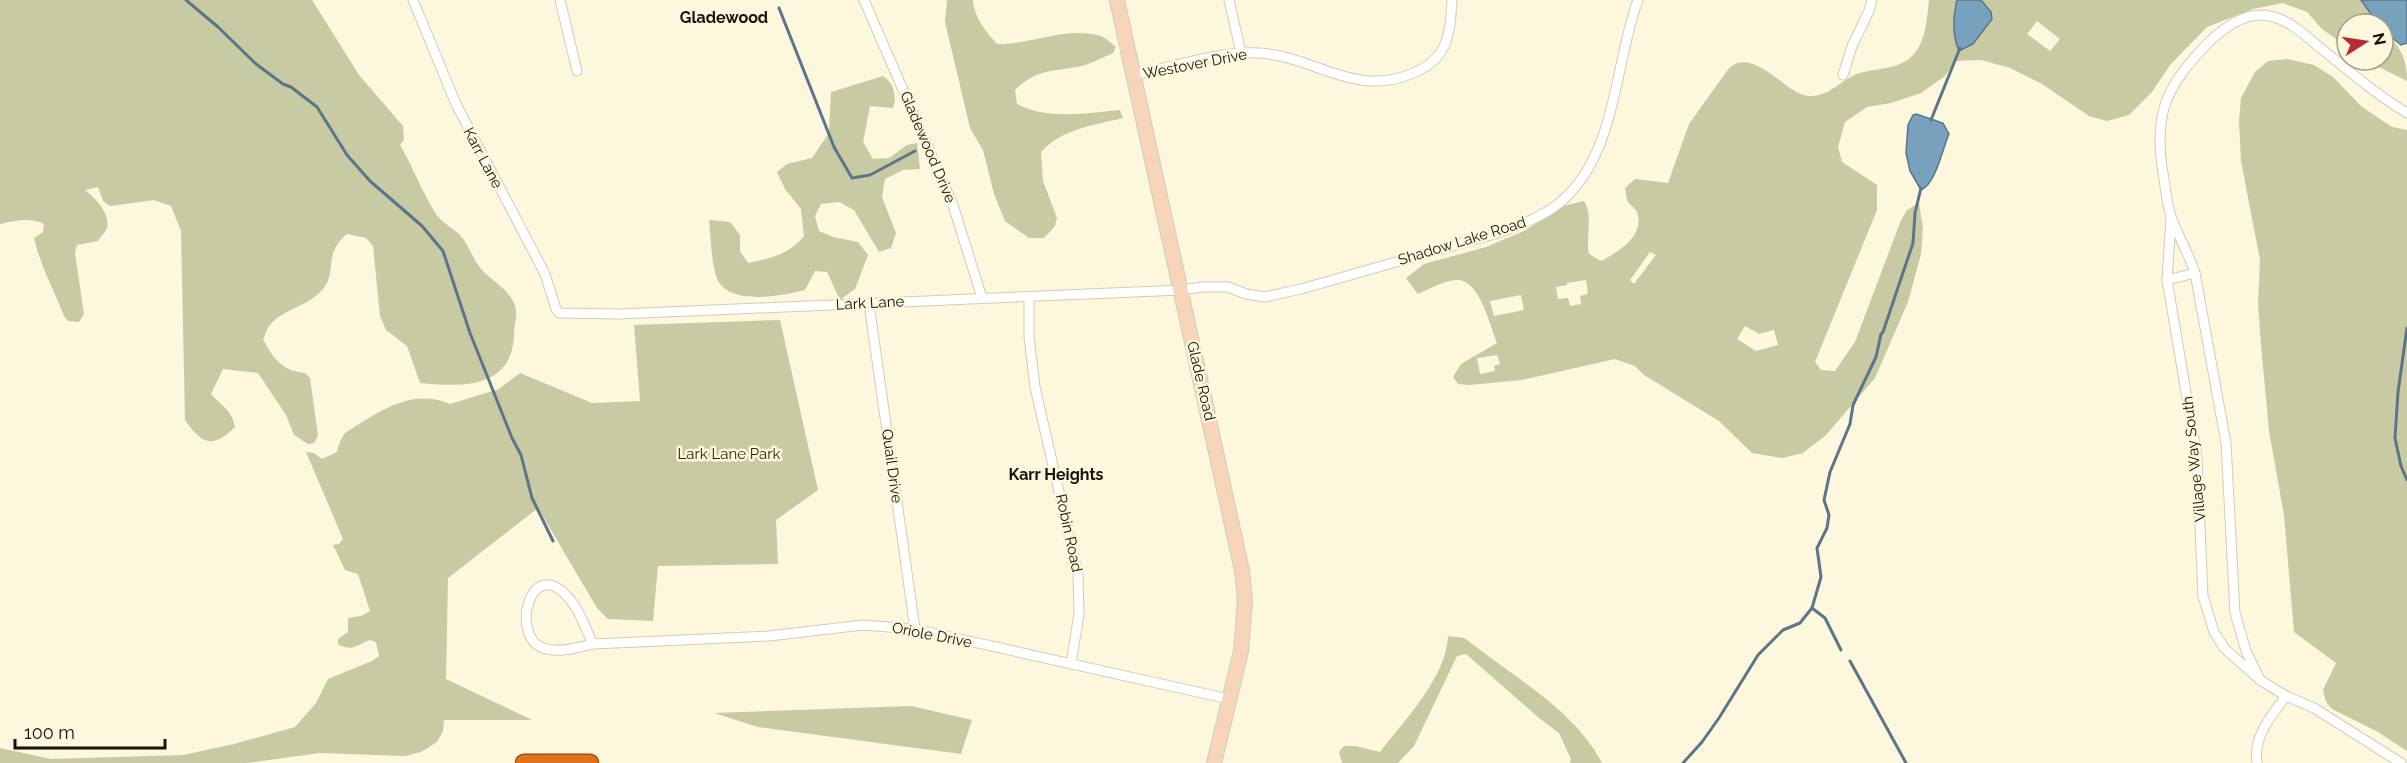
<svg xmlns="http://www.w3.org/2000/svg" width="2407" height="763" font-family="Raleway,sans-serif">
	<rect width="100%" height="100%" fill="#fdf7dd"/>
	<g fill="#c8caa3" fill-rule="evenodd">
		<path d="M0 0H312L359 75 403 126 404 140 400 145C413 167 422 192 436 214 442 223 453 228 460 235 469 245 473 260 482 270 492 281 508 289 514 303 519 314 514 323 514 334 513 389 461 387 420 383L407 346 386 330 380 316 373 246 366 238 347 234C323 253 337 273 323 289 309 306 281 310 269 326 266 330 265 336 263 339 273 359 283 371 305 373L310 378 318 436 314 443 308 444 294 435 286 415 258 373 223 369 211 394C222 407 231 408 235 427 212 450 201 443 185 420L181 231 171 206 154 200 110 206 103 201 98 187 85 190C94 197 111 214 107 228 106 232 100 237 98 241L77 245 75 253 84 314 79 322 68 321 64 316C54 290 40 265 34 238L43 232 44 224C29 217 16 221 0 224Z"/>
		<path d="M947 0H973C974 17 985 31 997 44 1031 45 1066 26 1100 36 1105 37 1111 43 1116 47L1113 53C1101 58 1089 65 1077 67 1049 72 1037 69 1015 90L1017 104C1045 120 1089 113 1120 110L1123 118C1095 125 1061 129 1041 152L1043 181 1057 218 1055 226 1044 238H1029L1005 221 994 194 983 150 970 128 945 22Z"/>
		<path d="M1929 0H2361L2378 24H2347V47L2322 29 2307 12 2283 3 2253 9 2207 27 2170 65 2152 92 2129 115 2107 121 2089 116 2042 84 2010 68 1981 60 1955 61 1945 76 1921 93 1891 103 1867 107 1845 122 1838 147 1842 162 1877 185V210L1815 362 1821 370 1835 371 1855 342 1901 220 1907 210 1919 203 1923 228 1921 254 1908 302 1875 378 1826 435 1803 453 1782 458 1752 453 1719 421 1644 375 1635 366 1615 359 1522 380 1469 385 1458 384 1453 377 1461 364 1497 343C1490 326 1481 283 1459 280 1446 279 1430 289 1418 294L1406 278 1424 264 1486 247 1524 231 1564 206 1584 201C1594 216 1585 237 1589 254L1601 261C1618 252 1645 237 1637 212 1635 208 1631 206 1628 202 1626 198 1626 192 1625 188L1635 179 1668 183 1689 124 1729 68C1752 48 1780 86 1801 94 1825 103 1840 79 1860 73 1877 68 1898 70 1912 56 1926 43 1927 18 1929 0ZM2037 21 2060 39 2050 51 2027 34ZM1650 252 1656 255 1634 284 1630 280ZM1586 280 1588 294 1580 296 1581 304 1570 306 1568 298 1558 299 1556 287 1567 285V283ZM1521 295 1524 310 1494 316 1490 301ZM1745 326 1759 334 1774 330 1778 345 1756 351 1737 339ZM1497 355 1500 364 1494 366 1495 371 1480 374 1477 358Z"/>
		<path d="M2383 30C2400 46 2407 58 2407 81L2365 60H2383Z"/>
		<polygon points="2287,59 2314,65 2333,77 2362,107 2392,127 2407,130 2407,751 2378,732 2332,709 2326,702 2323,690 2336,663 2294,632 2284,515 2269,431 2261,345 2258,303 2260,260 2241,161 2239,121 2241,98 2255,72 2268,61"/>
		<path d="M883 76C894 83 897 96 893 108L870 106 863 142 873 159 889 158 907 145 917 143 920 169 903 170 885 179 882 197 896 233 891 248 879 252 854 210 839 202 821 204 815 216 819 231 833 237 858 242 868 255 855 289 840 300 827 272 815 271 805 290C781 296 726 307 716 276 711 259 711 238 709 220L730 222 740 235V251L748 263C769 259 790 254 804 236L801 209 785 189 777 172 787 164 812 158 829 133 831 92Z"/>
		<path d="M780 320 818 490 776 520 778 564 658 566 653 621 608 619 597 608 538 508 448 578 446 679 532 720H444L443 731 437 742 421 752 405 756 320 753 247 763H0V748L51 759 183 755 234 744 295 727 316 703 328 679 372 661 379 656 376 642 370 640C357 645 352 652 338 644V639L348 632V618L361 616 370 611 358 574 345 570 333 545 339 544 343 539 306 452 314 453 322 459 337 452 340 441 345 433C377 413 411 387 450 404L499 389 520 373 592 403 640 401 634 325Z"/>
		<path d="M1448 636 1464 638 1479 649C1523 683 1576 713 1602 763H1570L1571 759 1559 733 1539 718 1466 654 1457 656 1414 746 1398 763H1342L1339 752 1344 746H1355L1380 752C1404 721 1447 676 1448 636Z"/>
		<polygon points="911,706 972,720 961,754 758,727 714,713"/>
	</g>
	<g fill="#78a1be" stroke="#5a7688" stroke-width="1.5">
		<path d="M1957 0H1981L1991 12 1992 19 1973 44 1959 51C1952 34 1953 18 1957 0Z"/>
		<polygon points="2361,0 2407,0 2407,43 2401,45 2384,31 2383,24 2378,24"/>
		<path d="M1916 114 1943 123 1949 134C1942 150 1936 183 1921 190L1910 171 1906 153 1908 125 1913 115Z"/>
	</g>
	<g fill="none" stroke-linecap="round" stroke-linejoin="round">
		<g stroke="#5a7688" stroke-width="3">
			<polyline points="186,0 218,27 256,64 283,84 291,87 317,107 347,155 370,181 422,226 443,251 470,333 512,438 521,455 532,498 553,541"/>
			<polyline points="779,8 834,147 852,178 870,175 915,151"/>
			<polyline points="1931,120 1960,48"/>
			<polyline points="2407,328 2398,392 2395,438 2401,466 2407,480"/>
			<polyline points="1812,608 1825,618 1841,650"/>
			<polyline points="1850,661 1906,763"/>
			<polyline points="1683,763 1702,742 1719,718 1758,655 1783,630 1800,623 1812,608 1821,577 1817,548 1827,528 1829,515 1824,500 1830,472 1850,424 1853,405 1876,357 1881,334 1883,332 1913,243 1915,213 1921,188"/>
		</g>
		<defs>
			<g id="street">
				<path d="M413 0 456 104 545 274 556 309 559 313 619 314 1181 290 1202 287H1228L1246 294 1265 297 1301 289 1505 231C1527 222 1553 212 1569 194 1617 145 1615 62 1638 0"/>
				<polyline points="560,0 577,71"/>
				<polyline points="864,0 953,205 982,298"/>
				<polyline points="1229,0 1241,53"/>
				<path d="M1134 75C1171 67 1223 50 1260 53 1315 57 1354 97 1411 74 1448 60 1450 35 1452 0"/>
				<polyline points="1843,75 1852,46 1869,11 1872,0"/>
				<polyline points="2171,218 2167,280 2197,457 2203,596 2214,632 2225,649 2260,680 2286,696 2314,708 2401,763"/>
				<polyline points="2167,280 2195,273"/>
				<polyline points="1029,297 1029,337 1035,387 1078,575 1079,614 1071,664"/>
				<polyline points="869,304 915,629"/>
				<path d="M593 644C578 647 558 654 543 648 510 636 530 557 566 595 579 608 585 628 593 644L769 636 863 625 915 629 1229 699"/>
				<path d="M2260 680 2246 651 2235 613 2226 443 2195 273C2189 254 2179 238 2172 219 2167 207 2166 192 2164 179 2152 115 2165 87 2210 41 2226 26 2248 11 2270 16 2291 20 2307 38 2323 50 2350 72 2377 95 2407 113"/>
				<path d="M2257 763C2253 736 2271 716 2286 696"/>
			</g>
			<polyline id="secondary" points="1117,0 1242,571 1245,600 1241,651 1214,763"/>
			<polyline id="highway" points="524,763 590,763"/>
		</defs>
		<use href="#street" stroke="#d2cdb3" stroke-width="11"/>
		<use href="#secondary" stroke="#d2cdb3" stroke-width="16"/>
		<use href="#highway" stroke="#9c5114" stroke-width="19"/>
		<use href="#street" stroke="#fff" stroke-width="9"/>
		<use href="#secondary" stroke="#f7d5ba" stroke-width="14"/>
		<use href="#highway" stroke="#e4721a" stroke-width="16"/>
	</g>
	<g text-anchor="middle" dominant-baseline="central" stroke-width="5" stroke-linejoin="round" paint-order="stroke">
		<g font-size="15" fill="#15130a" stroke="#fdf7dd">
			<text transform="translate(1195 64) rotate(-11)">Westover Drive</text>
			<text transform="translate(928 147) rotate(67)">Gladewood Drive</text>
			<text transform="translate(483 158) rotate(62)">Karr Lane</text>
			<text transform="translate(1462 241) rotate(-17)">Shadow Lake Road</text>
			<text transform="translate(870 303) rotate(-3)">Lark Lane</text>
			<text transform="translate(1201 381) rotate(77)">Glade Road</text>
			<text transform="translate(2194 459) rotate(-96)">Village Way South</text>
			<text transform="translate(892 466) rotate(82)">Quail Drive</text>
			<text transform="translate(1069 533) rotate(78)">Robin Road</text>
			<text transform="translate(932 635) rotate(11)">Oriole Drive</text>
		</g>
		<g font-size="15" fill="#2a2b06" stroke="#fdf7dd">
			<text x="729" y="454">Lark Lane Park</text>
		</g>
		<g font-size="16" font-weight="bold" fill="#15130a" stroke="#fdf7dd">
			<text x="724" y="17">Gladewood</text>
			<text x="1056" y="474">Karr Heights</text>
		</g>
	</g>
	<g transform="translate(2365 42) rotate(78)"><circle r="28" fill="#fdf7dd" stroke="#a09c89" stroke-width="1.5"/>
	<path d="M0-4.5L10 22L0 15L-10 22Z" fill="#ba2a34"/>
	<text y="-9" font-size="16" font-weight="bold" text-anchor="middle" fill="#15130a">N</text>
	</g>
	<path d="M15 739v9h150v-9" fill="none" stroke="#15130a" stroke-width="3"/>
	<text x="24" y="739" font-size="18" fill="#15130a" stroke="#fdf7dd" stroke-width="4.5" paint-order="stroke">100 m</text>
</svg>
